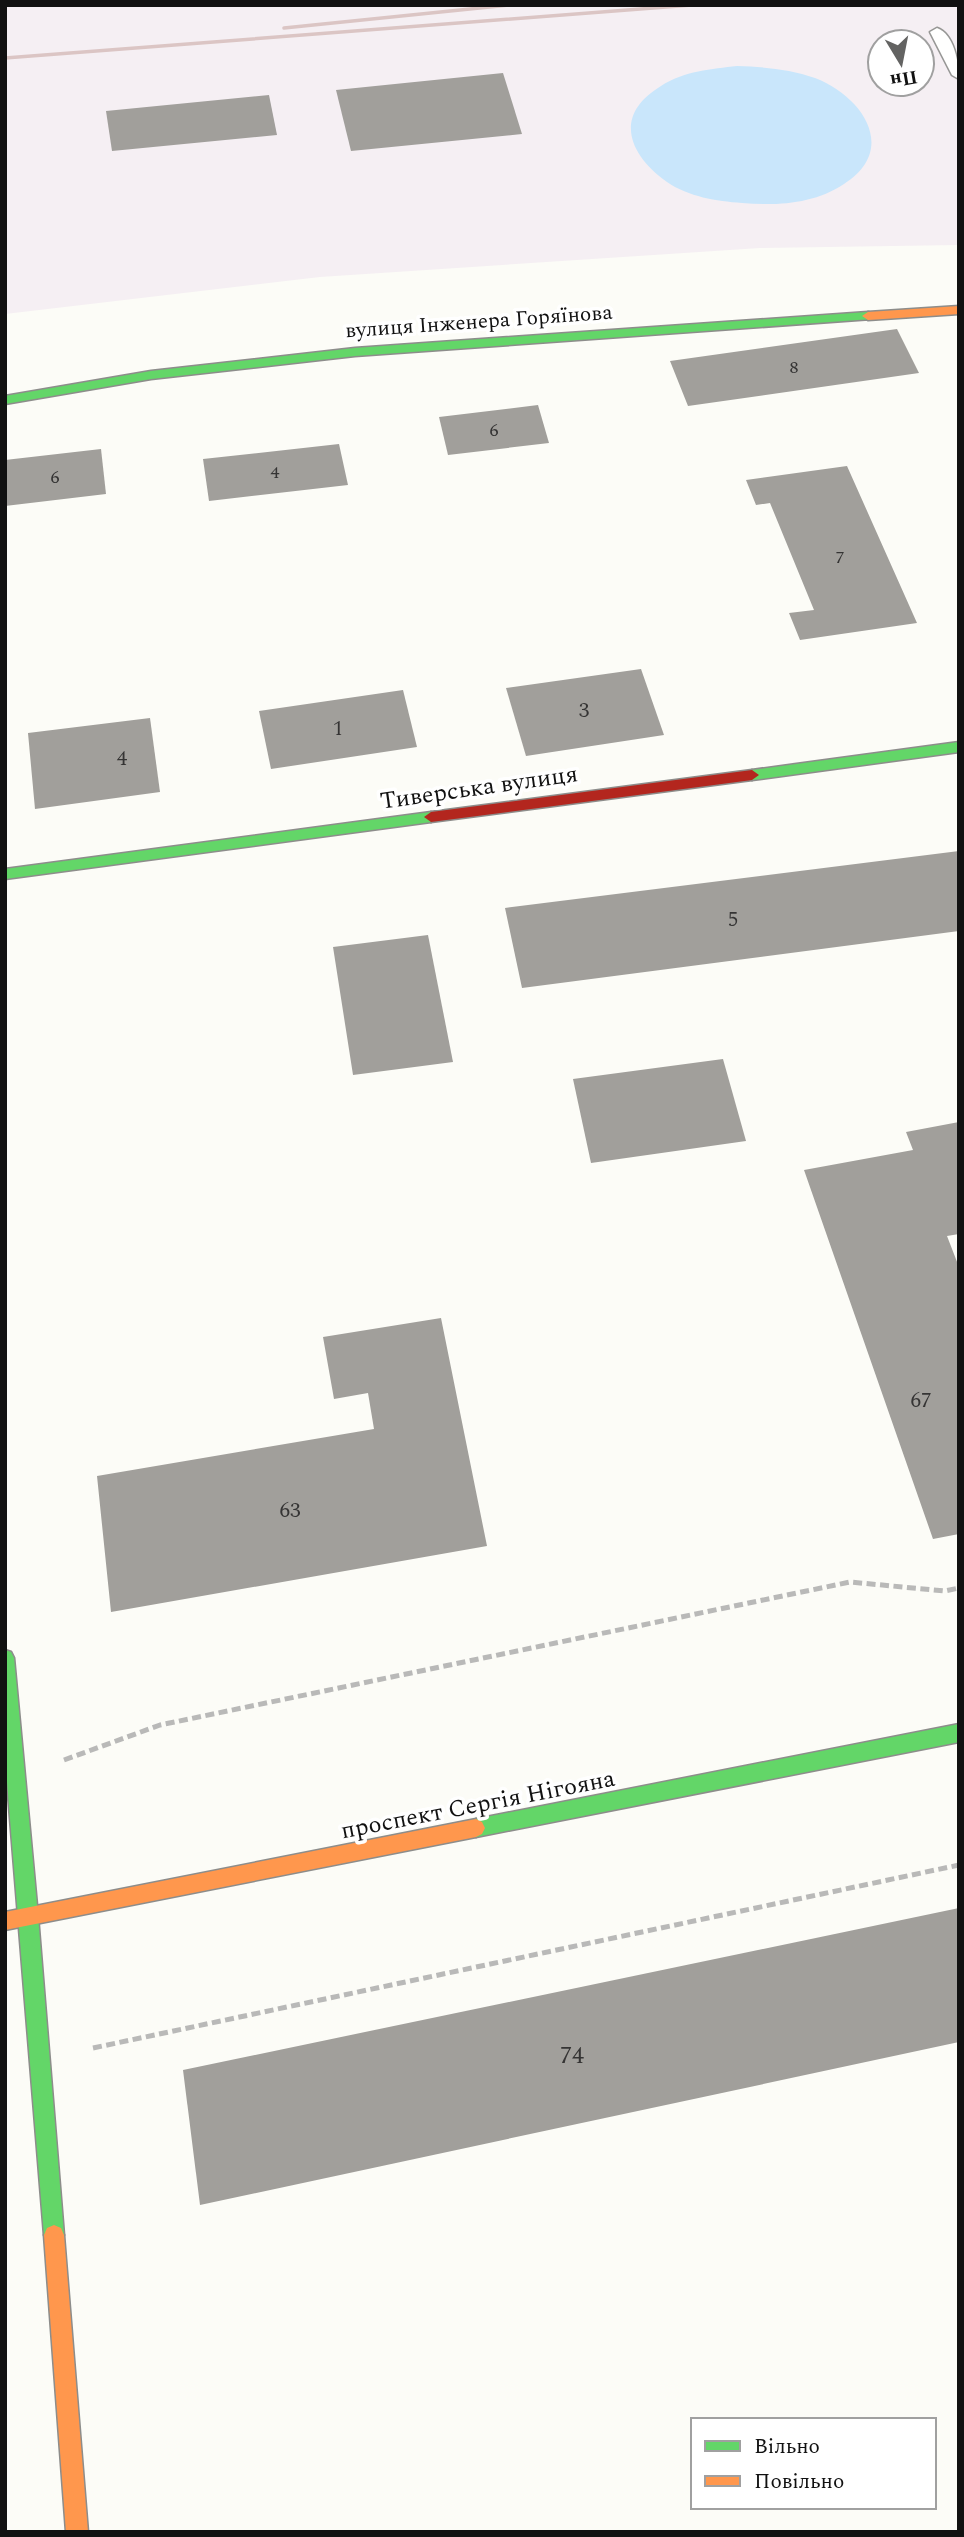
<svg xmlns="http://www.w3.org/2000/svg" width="964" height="2537" font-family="Spectral,serif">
	<rect width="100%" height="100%" fill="#fcfcf7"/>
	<path fill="#f5eff3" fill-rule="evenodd" d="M5 5H959V245L760 248 320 277 5 314ZM880 42H922V84H880Z"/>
	<path fill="#c9e6fb" d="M737 66C764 67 790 69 815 78 862 96 899 149 844 184 814 204 777 206 742 203 716 201 689 197 667 182 628 154 613 115 661 86 684 71 712 69 737 66Z"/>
	<g fill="#a19f9b">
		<polygon points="503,73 522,134 351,151 336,90"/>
		<polygon points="269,95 277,135 112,151 106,111"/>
		<polygon points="897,329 919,373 688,406 670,361"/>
		<polygon points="538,405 549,443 448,455 439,417"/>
		<polygon points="339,444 348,485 209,501 203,459"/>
		<polygon points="101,449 106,494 5,506 5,460"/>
		<polygon points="847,466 917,623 800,640 789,613 814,610 770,503 756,505 746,480"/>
		<polygon points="641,669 664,735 526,756 506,688"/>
		<polygon points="403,690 417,747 271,769 259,711"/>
		<polygon points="150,718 160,792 35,809 28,733"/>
		<polygon points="959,851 959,931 522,988 505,908"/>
		<polygon points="428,935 453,1062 353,1075 333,947"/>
		<polygon points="723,1059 746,1141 591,1163 573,1079"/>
		<polygon points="959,1122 959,1234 947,1236 959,1267 959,1534 933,1539 804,1170 913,1150 906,1132"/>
		<polygon points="441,1318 487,1546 111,1612 97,1476 374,1429 368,1393 334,1399 323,1337"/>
		<polygon points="959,1908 959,2042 200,2205 183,2070"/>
	</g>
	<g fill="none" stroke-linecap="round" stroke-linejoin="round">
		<defs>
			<path id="lane" d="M937 28C954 34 959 63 959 79L952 75 930 32Z"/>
			<g id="fast">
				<polygon points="868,312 872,313 872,319 355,356 151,379 5,404 5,396 151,371 355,348"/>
				<polygon points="959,742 959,752 752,780 745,775 752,770"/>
				<polygon points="431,812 438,817 431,822 5,879 5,869"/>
				<polygon points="5,1650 11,1652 14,1658 38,1916 64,2235 61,2242 54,2245 47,2242 44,2235 5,1757"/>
				<polygon points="959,1724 959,1742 476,1837 470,1834 467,1828 470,1822 476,1819"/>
			</g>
			<g id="slow">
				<polygon points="959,306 959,314 868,320 862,316 868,312"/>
				<polygon points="476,1819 482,1822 485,1828 482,1834 476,1837 5,1930 5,1912"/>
				<polygon points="54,2225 61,2228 64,2235 88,2532 66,2532 44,2235 47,2228"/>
			</g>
			<polygon id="jam" points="752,770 759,775 752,780 431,822 424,817 431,812"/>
		</defs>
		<use href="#lane" stroke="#979795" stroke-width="3"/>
		<use href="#fast" stroke="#8d8d8b" stroke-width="3"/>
		<use href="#slow" stroke="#8d8d8b" stroke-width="3"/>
		<use href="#jam" stroke="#8d8d8b" stroke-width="3"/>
		<g stroke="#b9b9b8" stroke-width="5" stroke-dasharray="9 4.5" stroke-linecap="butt">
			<polyline points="64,1760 160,1725 850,1582 945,1591 959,1588"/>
			<polyline points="93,2048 959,1865"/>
		</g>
		<use href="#lane" fill="#fffffe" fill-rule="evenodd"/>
		<use href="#fast" fill="#63d668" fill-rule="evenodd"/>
		<use href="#slow" fill="#ff974d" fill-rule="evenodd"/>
		<use href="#jam" fill="#b3261e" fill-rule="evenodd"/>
		<g stroke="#dbc5c4" stroke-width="3.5">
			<polyline points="284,28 509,5"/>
			<polyline points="5,58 692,5"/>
		</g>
	</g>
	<g text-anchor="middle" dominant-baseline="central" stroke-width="7" stroke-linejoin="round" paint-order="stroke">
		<g font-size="18" fill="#353434">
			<text x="794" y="367">8</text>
			<text x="494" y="430">6</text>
			<text x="275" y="472">4</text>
			<text x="55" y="477">6</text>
			<text x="840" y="557">7</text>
		</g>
		<g font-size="21" fill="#111" stroke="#fff">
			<text transform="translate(479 322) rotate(-4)">вулиця Інженера Горяїнова</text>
		</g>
		<g font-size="21" fill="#353434">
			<text x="584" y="711">3</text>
			<text x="338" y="729">1</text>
			<text x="122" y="759">4</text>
			<text x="733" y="920">5</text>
			<text x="921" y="1401">67</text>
			<text x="290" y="1511">63</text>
		</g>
		<g font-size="24" fill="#111" stroke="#fff">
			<text transform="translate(479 788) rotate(-8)">Тиверська вулиця</text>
			<text transform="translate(478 1805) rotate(-11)">проспект Сергія Нігояна</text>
		</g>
		<g font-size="24" fill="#353434">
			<text x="572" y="2056">74</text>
		</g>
	</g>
	<rect width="964" height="2537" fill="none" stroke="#111111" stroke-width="14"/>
	<rect x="691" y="2418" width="245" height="91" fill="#ffffff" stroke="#a0a0a0" stroke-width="2"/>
	<rect x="705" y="2441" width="35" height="10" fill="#63d668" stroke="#a0a0a0" stroke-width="2"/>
	<text x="754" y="2453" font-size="21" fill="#111111">Вільно</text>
	<rect x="705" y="2476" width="35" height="10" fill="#ff974d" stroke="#a0a0a0" stroke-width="2"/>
	<text x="754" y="2488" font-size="21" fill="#111111">Повільно</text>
	<g transform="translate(901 63) rotate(170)"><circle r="33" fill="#ffffff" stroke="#a0a0a0" stroke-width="2"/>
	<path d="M0-5L12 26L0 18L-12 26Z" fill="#636362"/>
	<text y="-10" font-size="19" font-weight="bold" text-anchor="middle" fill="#111111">Пн</text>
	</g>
</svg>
